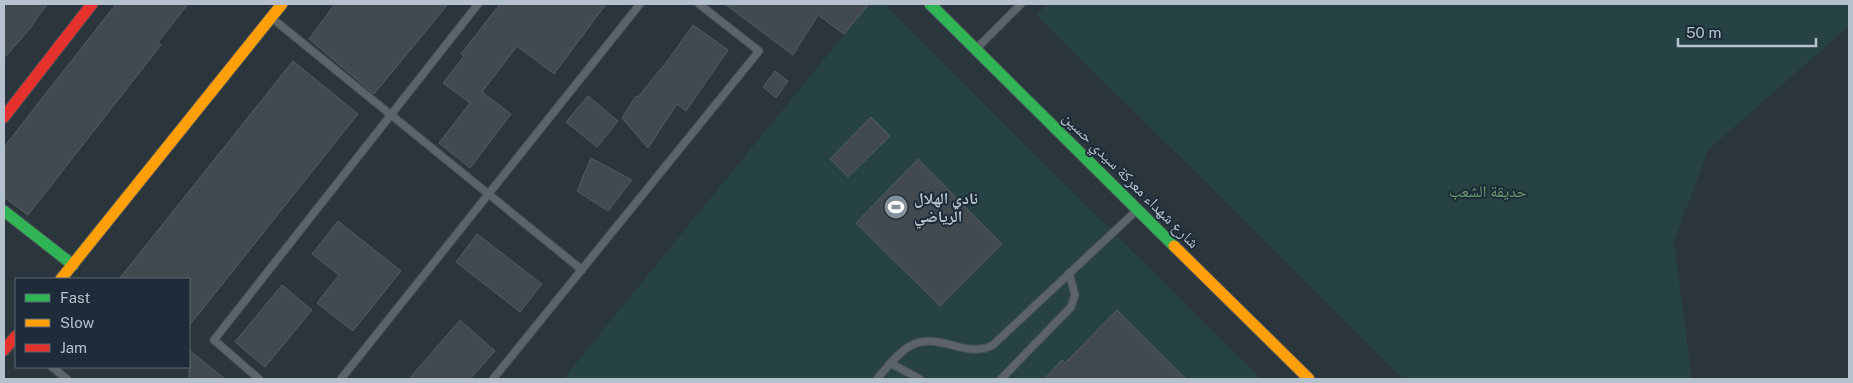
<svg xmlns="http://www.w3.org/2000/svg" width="1853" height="383" font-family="'Public Sans','Noto Naskh Arabic',sans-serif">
	<rect width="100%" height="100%" fill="#2b353c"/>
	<g fill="#274242">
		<polygon points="869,4 884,4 1261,379 563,379"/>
		<polygon points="1047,4 1849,4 1849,26 1708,150 1674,242 1692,379 1403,379 1267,243 1036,15"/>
	</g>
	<g fill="#424a50" stroke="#535c63">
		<polygon points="4,4 47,4 28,31 4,58"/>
		<polygon points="116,4 188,4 158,42 161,45 28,215 4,197 4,147"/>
		<polygon points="335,4 448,4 374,94 309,39"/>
		<polygon points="500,4 606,4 554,74 517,46 482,92 511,114 470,168 439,143 470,103 443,83 464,56 461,54"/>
		<polygon points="725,4 869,4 844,34 818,15 793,55"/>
		<polygon points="693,25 728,50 686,111 677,104 648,148 622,118 636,96 638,97 669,59"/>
		<polygon points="293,61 358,114 189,326 189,279 119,279"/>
		<polygon points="775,71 788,81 776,98 763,87"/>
		<polygon points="588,96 618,121 597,147 566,122"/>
		<polygon points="871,117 890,136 848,177 830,159"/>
		<polygon points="591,158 632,180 608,211 577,191"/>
		<polygon points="918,159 1002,244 940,306 856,223"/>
		<polygon points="338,221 401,271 353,331 317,303 339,275 312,254"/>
		<polygon points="477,234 542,284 520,312 456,262"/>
		<polygon points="282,285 312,310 265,367 235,342"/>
		<polygon points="1117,310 1186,379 1044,379 1062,360 1065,363"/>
		<polygon points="460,320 495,351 470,379 409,379"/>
		<polygon points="189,350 225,379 189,379"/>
	</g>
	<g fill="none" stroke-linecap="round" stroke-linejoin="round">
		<defs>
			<g id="lane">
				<polyline points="273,19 582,270"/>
				<polyline points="978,47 1021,4"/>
				<polyline points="890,363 920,379"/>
				<polyline points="52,367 67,379"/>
				<polyline points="259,379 214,340 478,4"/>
				<polyline points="341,379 640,4"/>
				<polyline points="493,379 759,51 699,4"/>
				<path d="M877 379C886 368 897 354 910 346 939 330 965 360 993 345L1137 210"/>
				<polyline points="1001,379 1071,307 1075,295 1069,273"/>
			</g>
			<g id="fast">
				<polyline points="930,4 1174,246"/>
				<polyline points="4,211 73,265"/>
			</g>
			<g id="slow">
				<polyline points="1174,246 1309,379"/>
				<polyline points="61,279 282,4"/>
			</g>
			<g id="jam">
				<polyline points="4,117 92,4"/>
				<polyline points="4,350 16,336"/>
			</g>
		</defs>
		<use href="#lane" stroke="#495156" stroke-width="9"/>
		<use href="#fast" stroke="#495156" stroke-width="13"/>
		<use href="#slow" stroke="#495156" stroke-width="13"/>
		<use href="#jam" stroke="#495156" stroke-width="13"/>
		<use href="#lane" stroke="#5c6369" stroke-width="7"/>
		<use href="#fast" stroke="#30b455" stroke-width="11"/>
		<use href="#slow" stroke="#ff9f0a" stroke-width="11"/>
		<use href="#jam" stroke="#e5322d" stroke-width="11"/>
	</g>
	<defs>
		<symbol id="stadium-disc" viewBox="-11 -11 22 22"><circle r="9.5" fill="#85919a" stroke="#1d2c38"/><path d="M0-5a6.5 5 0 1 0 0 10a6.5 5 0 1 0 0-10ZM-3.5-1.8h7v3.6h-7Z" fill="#fff"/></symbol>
	</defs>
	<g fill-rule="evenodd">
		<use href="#stadium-disc" x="882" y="193" width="28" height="28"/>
	</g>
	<g text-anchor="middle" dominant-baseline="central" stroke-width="4" stroke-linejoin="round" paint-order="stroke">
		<g font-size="16" fill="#b5c2cd" stroke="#1d2c38">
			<text transform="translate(1131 180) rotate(45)">شارع شهداء معركة سيدي حسين</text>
		</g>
		<g font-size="16" fill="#6aa06e" stroke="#1d2c38">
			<text x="1488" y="191">حديقة الشعب</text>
		</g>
		<g font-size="16" font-weight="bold" fill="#b5c2cd" stroke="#1d2c38" text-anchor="start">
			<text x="914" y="198">نادي الهلال<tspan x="914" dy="18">الرياضي</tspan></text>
		</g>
	</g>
	<rect width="1853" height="383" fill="none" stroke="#b5c2cd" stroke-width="10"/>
	<rect x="15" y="278" width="175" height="90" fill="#1d2c38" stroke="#5a6874"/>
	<rect x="25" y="294" width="25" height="8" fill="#30b455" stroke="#5a6874"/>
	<text x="60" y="303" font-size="15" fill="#b5c2cd">Fast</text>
	<rect x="25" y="319" width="25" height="8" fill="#ff9f0a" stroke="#5a6874"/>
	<text x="60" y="328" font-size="15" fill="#b5c2cd">Slow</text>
	<rect x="25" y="344" width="25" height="8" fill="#e5322d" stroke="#5a6874"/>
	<text x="60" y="353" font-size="15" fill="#b5c2cd">Jam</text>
	<path d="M1678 38v8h138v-8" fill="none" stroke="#b5c2cd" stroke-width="2.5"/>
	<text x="1686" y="38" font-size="15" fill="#b5c2cd" stroke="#1d2c38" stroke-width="4" paint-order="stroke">50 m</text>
</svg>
